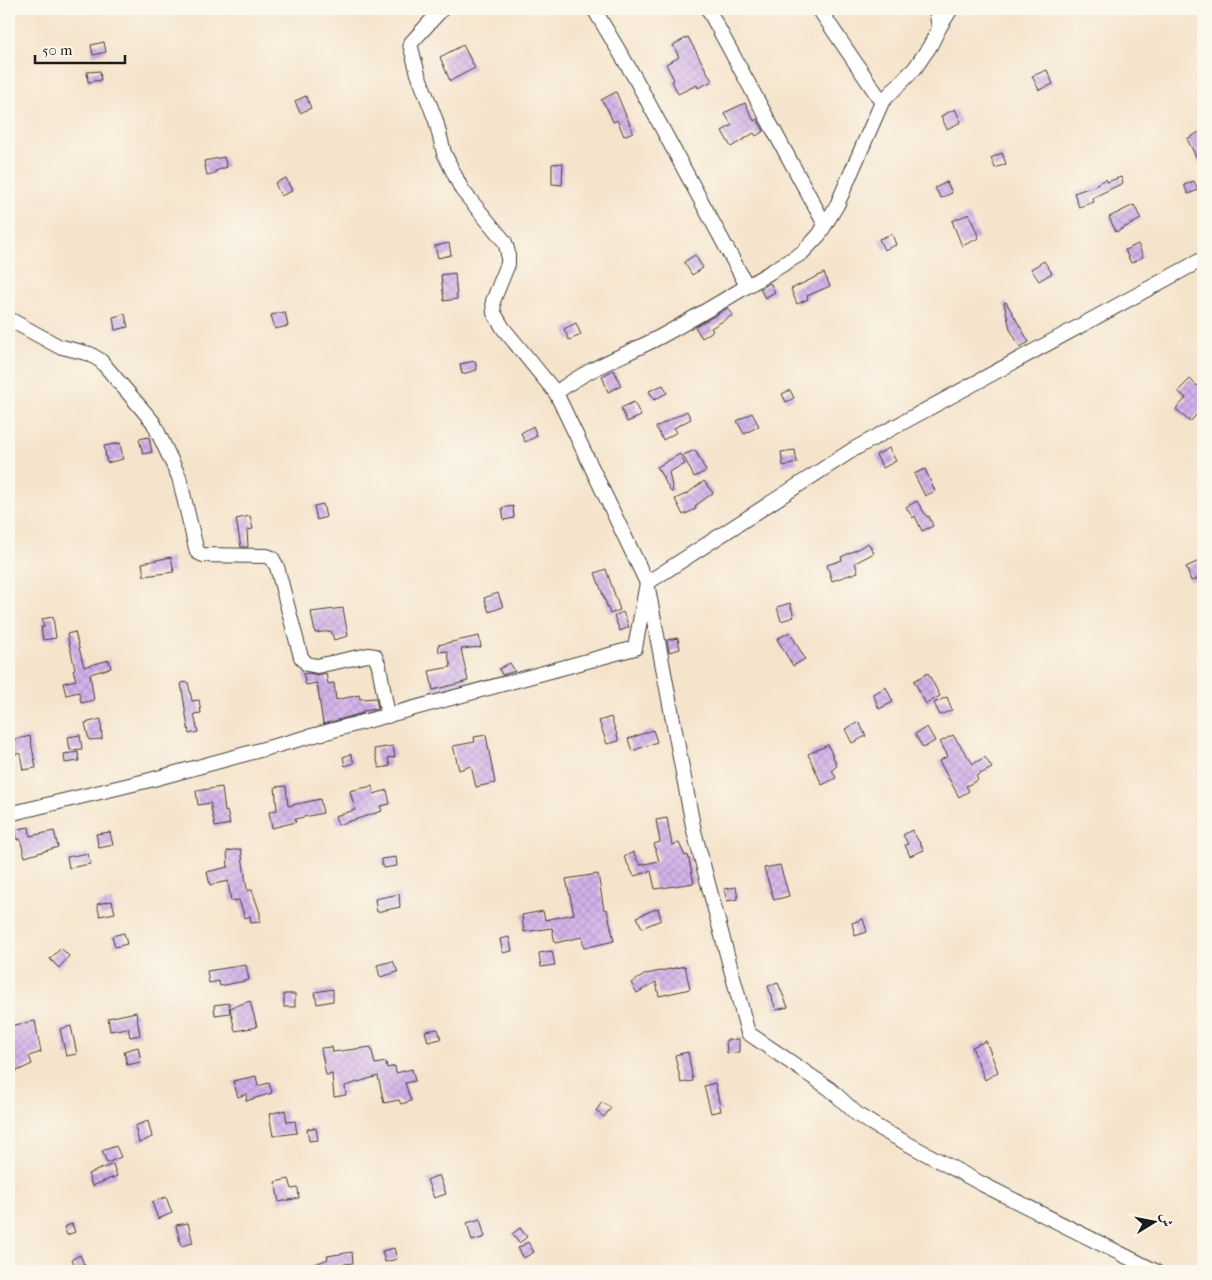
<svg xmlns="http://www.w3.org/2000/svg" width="1212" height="1280" font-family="'IM FELL French Canon',Amiri,serif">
	<defs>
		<pattern id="building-cross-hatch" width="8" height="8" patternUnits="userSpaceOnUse" patternTransform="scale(1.25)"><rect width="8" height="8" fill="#d3b2e9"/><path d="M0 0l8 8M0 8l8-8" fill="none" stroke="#b598c7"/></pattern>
	</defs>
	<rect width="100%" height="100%" fill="#fbf7ec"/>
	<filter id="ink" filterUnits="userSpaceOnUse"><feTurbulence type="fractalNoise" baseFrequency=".02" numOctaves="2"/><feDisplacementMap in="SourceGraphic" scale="10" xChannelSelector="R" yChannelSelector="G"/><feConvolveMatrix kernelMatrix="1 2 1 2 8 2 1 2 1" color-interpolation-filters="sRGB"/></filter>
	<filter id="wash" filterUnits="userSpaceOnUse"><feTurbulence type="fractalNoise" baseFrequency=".0096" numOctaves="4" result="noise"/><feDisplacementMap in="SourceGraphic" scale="20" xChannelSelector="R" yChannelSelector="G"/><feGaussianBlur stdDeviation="1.12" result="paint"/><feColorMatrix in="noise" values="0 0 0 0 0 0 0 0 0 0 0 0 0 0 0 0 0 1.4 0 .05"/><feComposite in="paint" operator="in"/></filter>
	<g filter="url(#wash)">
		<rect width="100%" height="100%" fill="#f5e4cc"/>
		<g id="blocks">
			<g fill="url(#building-cross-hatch)">
				<polygon points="688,37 712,81 698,88 697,85 678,94 672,81 674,80 666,64 679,57 673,45"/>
				<polygon points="104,42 106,52 93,55 91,45"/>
				<polygon points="463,45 475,68 450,81 440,57"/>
				<polygon points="1047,70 1053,84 1039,90 1032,76"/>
				<polygon points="100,71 101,80 88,82 87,72"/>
				<polygon points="616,92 633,132 624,136 617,120 613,122 607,108 601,100"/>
				<polygon points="306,96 311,108 300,113 295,101"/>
				<polygon points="745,103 754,121 757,119 764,131 756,136 754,133 731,147 722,131 732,125 724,113"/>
				<polygon points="955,109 961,122 947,129 941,116"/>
				<polygon points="1203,130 1203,170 1187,139"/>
				<polygon points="1002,153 1006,164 995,168 991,158"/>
				<polygon points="224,157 227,167 215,171 216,173 207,175 204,161"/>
				<polygon points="563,163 562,185 552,184 552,164"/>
				<polygon points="1121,177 1123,183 1092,198 1094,202 1079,207 1074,193 1097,185 1096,184 1106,179 1107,182"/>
				<polygon points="286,178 292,191 281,196 275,183"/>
				<polygon points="1194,181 1198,190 1188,194 1184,185"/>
				<polygon points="947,182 952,193 941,198 935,188"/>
				<polygon points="1134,205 1141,219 1116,232 1109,217"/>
				<polygon points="969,214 979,238 962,246 952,221"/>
				<polygon points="892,234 896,245 884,250 879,239"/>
				<polygon points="449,243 451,255 438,258 435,246"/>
				<polygon points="1138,244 1143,257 1131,263 1125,250"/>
				<polygon points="695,255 703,268 692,275 684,262"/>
				<polygon points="1044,261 1052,273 1039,281 1031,269"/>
				<polygon points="455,273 457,299 444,301 441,275"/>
				<polygon points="824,273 830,286 807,296 808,299 797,304 791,289"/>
				<polygon points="770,283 775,292 765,298 760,289"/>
				<polygon points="1006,302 1029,342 1020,347 1010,329 1004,303"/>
				<polygon points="728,308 733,315 711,328 713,331 702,338 695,327"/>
				<polygon points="285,312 288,326 275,329 271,315"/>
				<polygon points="125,314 128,327 115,330 113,317"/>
				<polygon points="576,323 581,335 569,340 564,329"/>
				<polygon points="475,361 477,370 462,374 460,364"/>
				<polygon points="614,370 621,386 608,392 602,376"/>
				<polygon points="1190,379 1197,386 1203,380 1203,407 1190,422 1176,409 1186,398 1178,391"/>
				<polygon points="663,385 667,393 654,400 649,391"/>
				<polygon points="790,390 794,398 786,402 782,394"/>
				<polygon points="634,402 641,416 627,422 621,408"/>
				<polygon points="687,411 691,419 674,428 677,432 663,440 656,427"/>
				<polygon points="752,413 759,426 744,434 737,421"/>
				<polygon points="533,426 537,436 525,442 521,433"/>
				<polygon points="149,437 152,452 143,454 139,439"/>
				<polygon points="120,443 123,459 107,463 104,446"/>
				<polygon points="889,448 896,461 883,468 876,455"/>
				<polygon points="695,450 706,471 694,477 683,455"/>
				<polygon points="795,450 797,463 783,466 781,452"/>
				<polygon points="680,454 685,464 669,472 673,491 671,492 657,467"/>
				<polygon points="925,469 935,491 925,496 914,474"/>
				<polygon points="704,481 713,493 695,506 696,509 683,515 675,499 688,493"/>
				<polygon points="917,501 927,517 929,516 933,526 922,531 915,516 913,518 906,507"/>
				<polygon points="323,504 326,517 317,520 314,506"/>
				<polygon points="513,506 514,518 504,520 502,508"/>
				<polygon points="250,516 253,529 247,530 248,547 241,547 236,519"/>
				<polygon points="868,543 874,553 855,563 858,572 832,581 827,565 842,560 841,557 856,550"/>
				<polygon points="171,557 174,572 144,576 142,563"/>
				<polygon points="1199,561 1203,577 1191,581 1186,567"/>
				<polygon points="606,569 620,610 610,614 595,573"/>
				<polygon points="498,593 503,607 489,612 484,598"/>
				<polygon points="790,603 794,617 781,621 777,607"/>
				<polygon points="343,608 348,636 334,640 331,631 315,633 311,612"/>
				<polygon points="623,612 629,627 620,631 614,616"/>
				<polygon points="53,617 56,638 43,640 41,627 44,627 42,619"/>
				<polygon points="75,632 84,667 109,660 111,668 90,674 94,700 81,703 79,692 66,695 63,683 76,680 73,670 75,669 67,634"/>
				<polygon points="790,632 805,659 793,666 777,639"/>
				<polygon points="479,636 481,647 461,649 468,681 433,690 429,671 451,667 447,651 439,652 438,645"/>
				<polygon points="678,638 680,649 669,652 667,640"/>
				<polygon points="510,663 515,671 502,675 499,669"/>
				<polygon points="309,673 318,675 326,673 328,684 334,683 336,700 359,695 360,699 376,698 378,709 362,711 363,713 323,724 317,683 306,685 303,674"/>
				<polygon points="928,673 940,696 926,704 914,681"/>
				<polygon points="188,682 192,701 199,700 201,713 194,714 198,732 189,734 181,683"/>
				<polygon points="886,687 893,702 879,709 873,694"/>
				<polygon points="947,697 952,710 940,715 934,703"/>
				<polygon points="611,717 619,741 607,744 599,721"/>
				<polygon points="101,719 102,739 89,740 85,723"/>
				<polygon points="859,722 866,736 852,743 845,729"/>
				<polygon points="927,727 935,741 923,748 915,734"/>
				<polygon points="653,730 657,742 632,751 628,739"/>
				<polygon points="80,735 82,749 70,750 68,737"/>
				<polygon points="486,735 495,783 476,787 471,766 459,770 453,746 475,742 474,737"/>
				<polygon points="953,735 973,764 985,757 992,768 976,776 978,780 966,786 969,791 959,797 939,761 948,756 940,742"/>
				<polygon points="30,736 36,768 23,770 20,753 9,756 9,741"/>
				<polygon points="828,745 837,766 832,770 836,778 822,785 808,754"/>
				<polygon points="393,746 395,757 388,758 390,766 379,768 374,749"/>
				<polygon points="78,752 79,761 65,763 64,754"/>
				<polygon points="351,754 354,763 345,766 343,757"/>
				<polygon points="286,786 288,806 320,799 323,813 295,819 296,822 272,828 269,812 277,810 275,787"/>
				<polygon points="372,786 374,794 387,790 390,804 380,806 382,811 338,825 335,816 355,810 350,791"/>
				<polygon points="222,787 225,812 227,811 230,824 215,827 210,803 198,805 196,791"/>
				<polygon points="667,818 672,845 679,843 685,856 688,855 694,883 655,889 651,871 634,876 624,857 633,852 640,865 659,861 654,844 660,842 656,820"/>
				<polygon points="29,827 30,836 54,831 58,847 25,857 20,839 17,840 16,829"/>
				<polygon points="912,830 924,850 910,856 905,845 908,844 903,835"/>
				<polygon points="110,832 113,845 99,848 96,834"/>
				<polygon points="241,849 247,890 252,890 260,913 260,922 251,923 250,916 245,918 239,900 231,901 228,881 210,885 207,872 228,867 227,851"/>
				<polygon points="88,853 90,864 69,868 67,857"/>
				<polygon points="396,857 397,866 383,868 381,859"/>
				<polygon points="780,865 789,896 774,900 764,868"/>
				<polygon points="598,874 604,910 607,909 614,941 584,948 582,937 555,943 552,928 524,932 522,915 543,911 545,920 574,914 566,879"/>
				<polygon points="736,887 738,899 727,901 724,889"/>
				<polygon points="399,894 400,907 377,912 375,899"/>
				<polygon points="112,901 115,913 100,916 97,904"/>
				<polygon points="658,908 661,920 642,928 637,917"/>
				<polygon points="863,919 867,932 855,936 852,923"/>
				<polygon points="124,933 127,944 115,947 112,936"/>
				<polygon points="509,937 512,951 503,953 500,939"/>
				<polygon points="61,948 69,956 59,968 50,959"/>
				<polygon points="552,951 555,965 541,967 539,953"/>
				<polygon points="393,961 398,972 380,977 377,965"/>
				<polygon points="246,965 249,980 220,986 219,981 209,983 207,971"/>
				<polygon points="685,966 690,989 659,996 656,982 637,993 631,983 646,974"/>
				<polygon points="778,983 788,1007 776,1010 768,986"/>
				<polygon points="333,989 333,1001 317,1004 315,992"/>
				<rect x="284" y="994" width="11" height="13"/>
				<polygon points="250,1001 257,1027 235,1031 230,1008"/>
				<polygon points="229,1003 230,1013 215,1015 214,1005"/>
				<polygon points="136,1012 140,1035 130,1037 128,1028 110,1031 108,1018"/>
				<polygon points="35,1021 41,1052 29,1056 32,1064 17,1071 11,1056 9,1056 9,1026"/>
				<polygon points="71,1026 77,1054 66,1056 60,1029"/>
				<polygon points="438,1029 441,1039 428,1042 425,1031"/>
				<polygon points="739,1039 739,1052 727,1053 726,1040"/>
				<polygon points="986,1041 998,1072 985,1080 972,1047"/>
				<polygon points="138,1047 141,1062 127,1065 124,1051"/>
				<polygon points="332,1047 333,1052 371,1047 375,1064 386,1062 387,1068 395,1066 396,1073 412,1069 415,1081 405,1083 411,1101 401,1104 399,1100 384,1103 378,1076 345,1086 346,1095 334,1097 332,1074 326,1075 321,1048"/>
				<polygon points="688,1052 693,1081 681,1083 675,1055"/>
				<polygon points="256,1076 258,1086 269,1083 272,1093 246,1101 247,1094 238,1097 233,1081"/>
				<polygon points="715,1083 721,1111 711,1113 704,1086"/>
				<polygon points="602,1102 611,1108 604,1117 596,1111"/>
				<polygon points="285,1110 287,1122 295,1121 297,1133 273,1136 269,1114"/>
				<polygon points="148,1121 152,1137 139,1143 135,1126"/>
				<polygon points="316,1128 318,1140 309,1141 307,1129"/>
				<polygon points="116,1146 121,1157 107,1163 102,1151"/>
				<polygon points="113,1164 117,1176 92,1186 88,1174"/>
				<polygon points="439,1175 446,1194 434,1198 427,1180"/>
				<polygon points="289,1179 292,1189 298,1188 299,1198 279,1202 275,1182"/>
				<polygon points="166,1197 172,1213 158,1219 152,1202"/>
				<polygon points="480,1219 485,1237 472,1241 467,1223"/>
				<polygon points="188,1223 193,1243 181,1246 176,1225"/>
				<polygon points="72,1224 75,1232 67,1235 64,1227"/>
				<polygon points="520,1228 527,1237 519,1243 512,1234"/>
				<polygon points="528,1242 534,1252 524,1258 518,1248"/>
				<polygon points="394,1248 397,1259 385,1262 382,1251"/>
				<polygon points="352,1252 353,1263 336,1265 337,1271 298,1271 328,1259 327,1256"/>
				<polygon points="80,1255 87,1271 77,1271 72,1259"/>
			</g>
		</g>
	</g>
	<g filter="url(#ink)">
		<use href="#blocks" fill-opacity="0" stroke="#3d3a36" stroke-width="1"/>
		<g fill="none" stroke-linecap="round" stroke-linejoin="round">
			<defs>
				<g id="street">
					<polyline points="442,9 410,44 418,74 436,121 444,153 462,190 505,242 508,253 508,264 493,301 494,313 503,328 556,393"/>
					<polyline points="594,9 635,78 747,286"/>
					<polyline points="708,9 825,225"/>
					<polyline points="819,9 882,102"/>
					<path d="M936 9 939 28 930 46 915 68 882 102 837 205 819 235 802 253C757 280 712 308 667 333 628 355 592 365 556 393L647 583 694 831 748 1033 830 1089 858 1115 884 1131 984 1185 1155 1271"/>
					<polyline points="939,28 951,9"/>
					<polyline points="9,319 58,346 90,354 101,361 153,422 179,477 197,552 203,555 267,556 272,558 277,567 301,657 307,664 317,666 368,655 375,656 379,666 388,716"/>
					<polyline points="9,814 150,780 635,648 647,583 854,449 1203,259"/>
				</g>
			</defs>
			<use href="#street" stroke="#3d3a36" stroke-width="16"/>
			<use href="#street" stroke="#fff" stroke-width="14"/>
		</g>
	</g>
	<rect width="1212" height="1280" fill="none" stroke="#fbf7ec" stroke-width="30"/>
	<g transform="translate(1154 1222) rotate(80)" stroke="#fbf7ec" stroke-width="4" paint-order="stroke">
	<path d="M0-4L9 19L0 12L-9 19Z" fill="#1c1c1c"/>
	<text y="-8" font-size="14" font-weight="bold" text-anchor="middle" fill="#1c1c1c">ش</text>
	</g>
	<path d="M35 55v8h90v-8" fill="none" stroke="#1c1c1c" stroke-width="2.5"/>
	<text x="42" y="55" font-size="15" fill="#1c1c1c" stroke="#fbf7ec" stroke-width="4" paint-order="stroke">50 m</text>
</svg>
